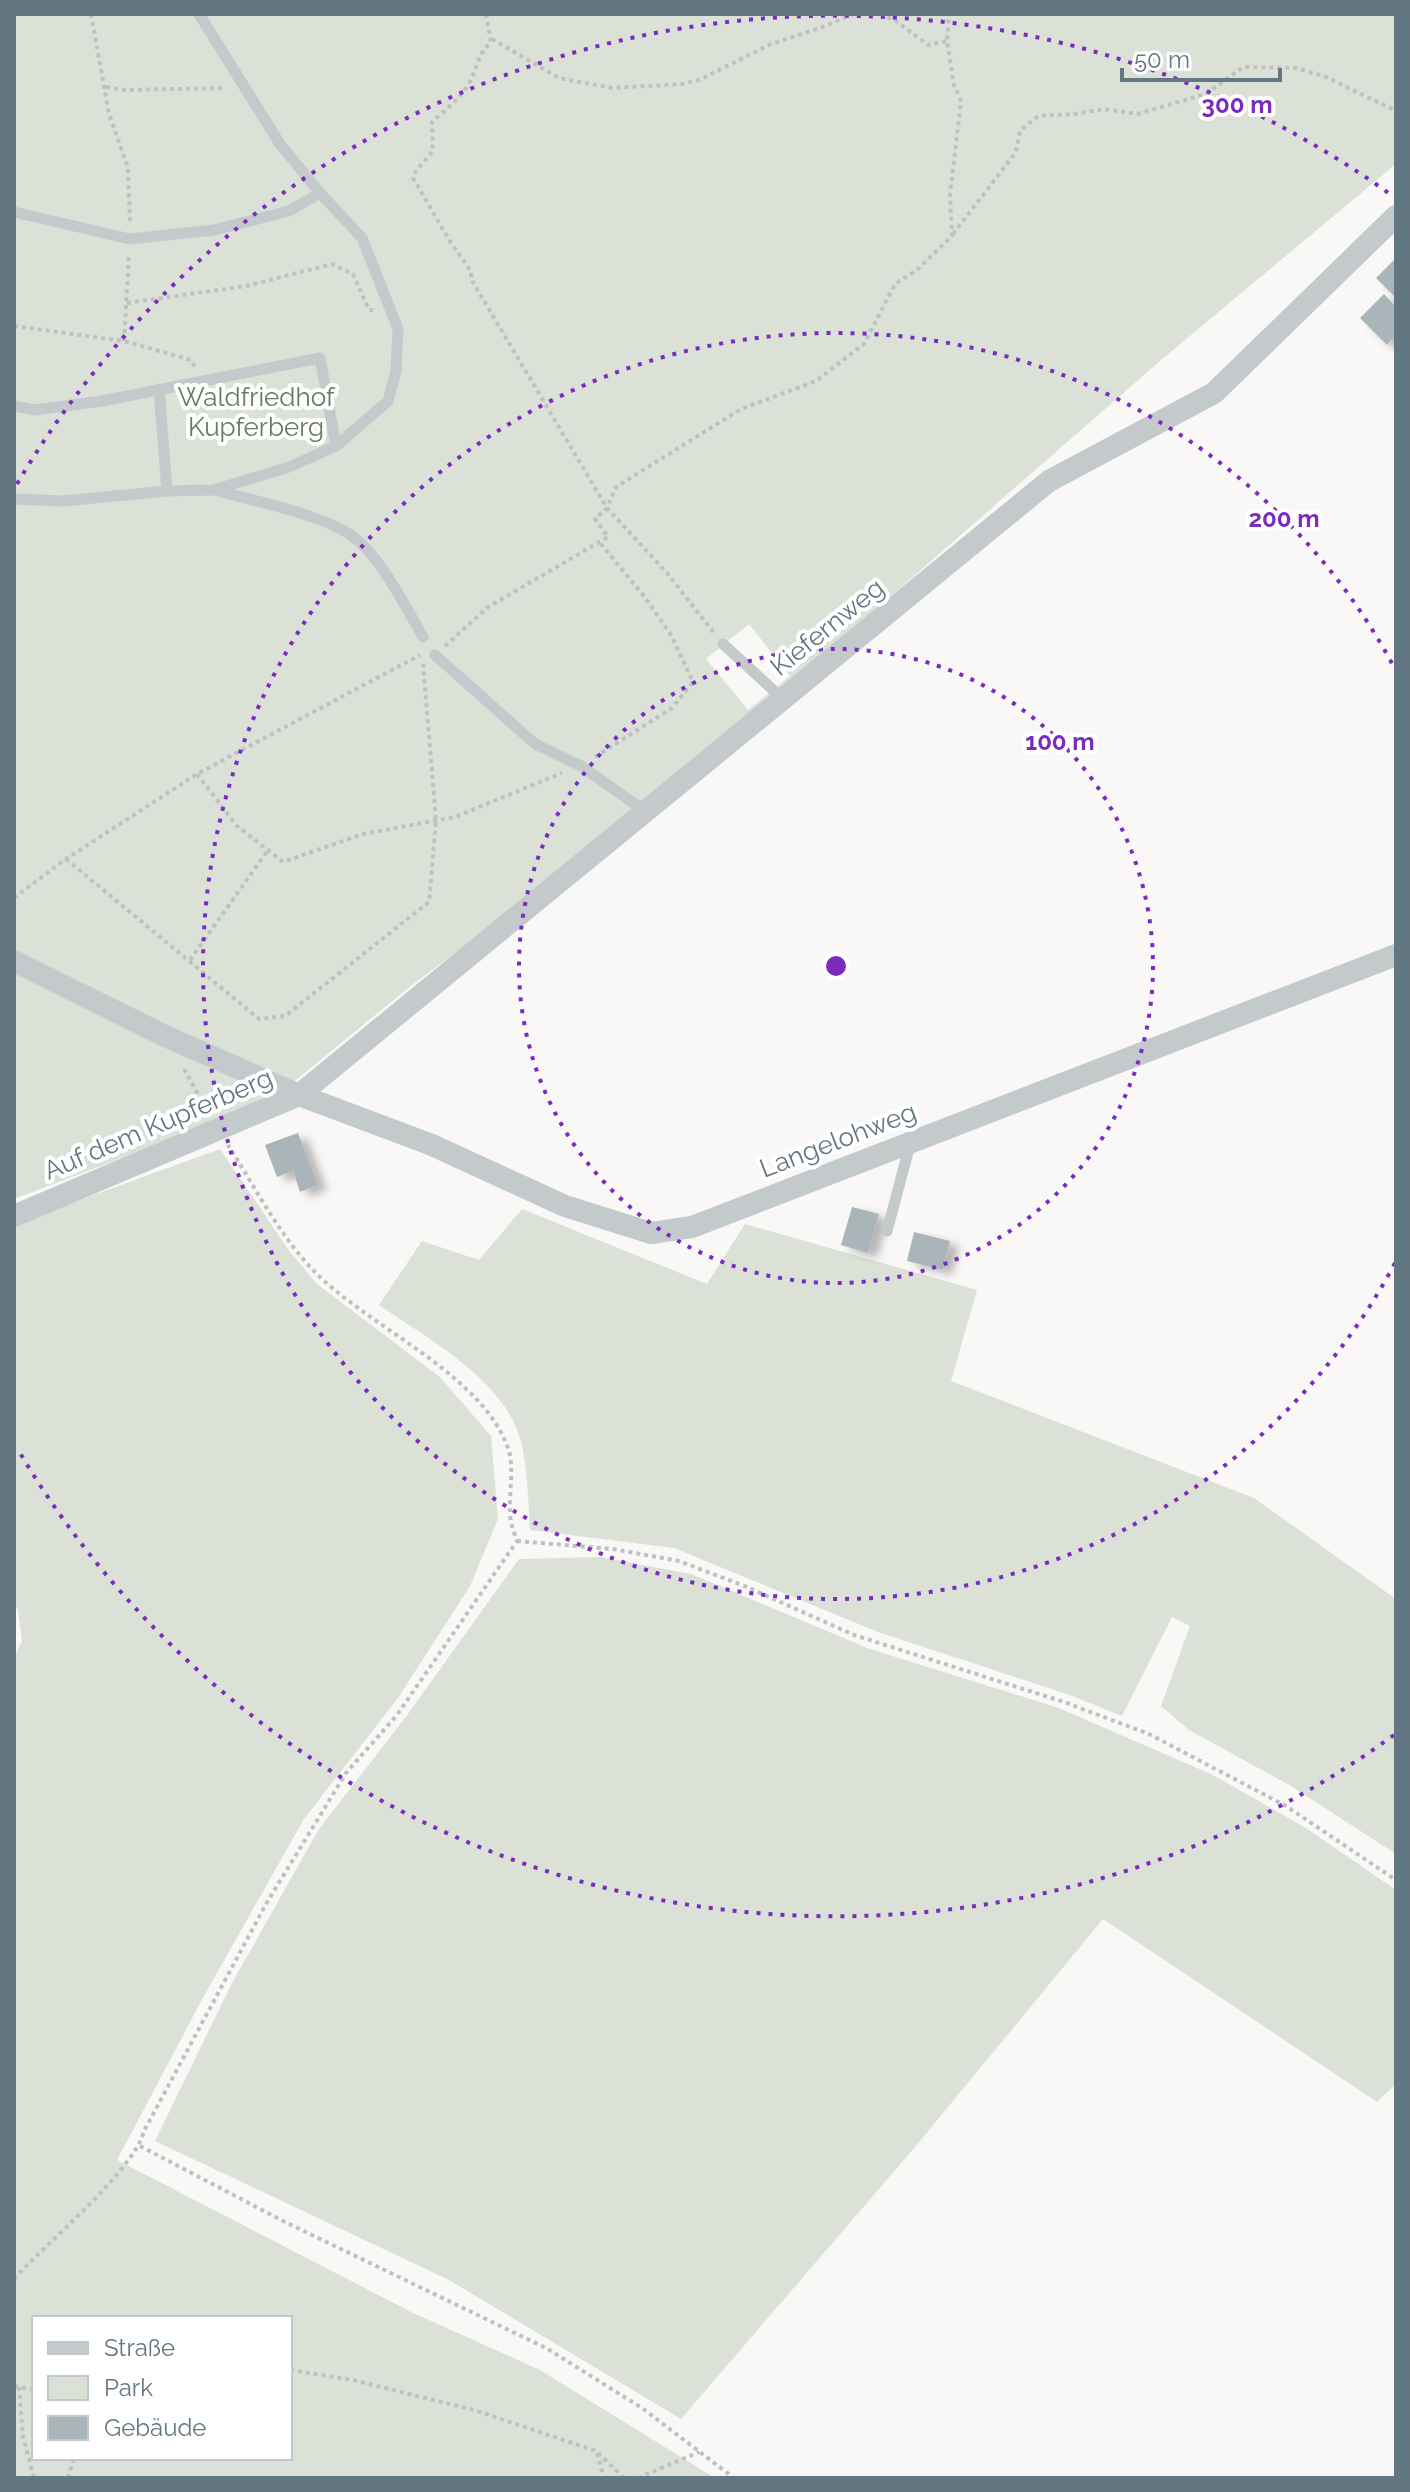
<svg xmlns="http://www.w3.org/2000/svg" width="1410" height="2492" font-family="Raleway,sans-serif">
	<defs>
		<filter id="shadow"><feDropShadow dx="9" dy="5" stdDeviation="4" flood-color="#0004"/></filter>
	</defs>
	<rect width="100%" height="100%" fill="#f9f8f6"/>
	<g fill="#dbe1d7" fill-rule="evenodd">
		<path d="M14 14H1396V164L1160 361 645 811 412 985 269 1102 14 1199ZM749 624 790 676 748 710 706 659Z"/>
		<path d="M220 1149 290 1252 317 1284 440 1377 491 1436 498 1519 470 1586 398 1698 304 1819 205 1994 117 2160 411 2312 540 2370 715 2478H14V1657L22 1641 18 1609 14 1606V1224ZM34 2318H290V2458H34Z"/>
		<path d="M522 1209 707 1284 745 1224 977 1290 951 1381 1254 1498 1396 1599V1854L1291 1786 1189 1730 1161 1706 1190 1626 1172 1617 1122 1716 1067 1694 878 1632 674 1548 530 1530C528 1500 528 1467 520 1438 502 1378 428 1339 379 1305L422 1241 479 1260Z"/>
		<polygon points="600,1557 691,1574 870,1649 1059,1708 1213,1775 1306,1828 1396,1890 1396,2084 1377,2102 1103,1919 915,2147 681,2419 449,2280 155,2141 232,1983 319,1829 408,1714 519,1559"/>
	</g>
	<g fill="#aab5b9" filter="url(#shadow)">
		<polygon points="1396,258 1396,298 1376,278"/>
		<polygon points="1384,294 1396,307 1396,335 1387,345 1360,318"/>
		<polygon points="298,1133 318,1185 300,1192 293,1171 277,1177 265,1145"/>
		<polygon points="852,1207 879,1214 868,1253 841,1245"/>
		<polygon points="914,1232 950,1241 943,1270 907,1261"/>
	</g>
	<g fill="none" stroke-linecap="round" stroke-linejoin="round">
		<g stroke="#bec1c3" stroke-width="4" stroke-dasharray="4 4" stroke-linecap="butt">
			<polyline points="91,14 109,114 128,168 130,223"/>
			<path d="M486 14 491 42C479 53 478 63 472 77 465 95 446 109 432 122L433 151 416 171 413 178 451 243 471 271V279L607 508 667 573 714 633"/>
			<polyline points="880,14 896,21 928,45 947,41"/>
			<polyline points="492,39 559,78 612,88 682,84 699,80 771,44 823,27 853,14"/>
			<polyline points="106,87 125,90 226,88"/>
			<polyline points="953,234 1016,152 1020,131 1038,116 1074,114 1104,109 1137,114 1206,94 1243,67 1296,68 1326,77 1396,111"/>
			<polyline points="127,303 246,286 332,264 353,274 369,310 373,310"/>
			<polyline points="14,326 124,341 191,360 195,367"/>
			<polyline points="124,341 129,255"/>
			<polyline points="445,646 488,607 608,537 595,519 607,508 616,487 741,409 816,381 864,344 895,284 917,270 952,236 950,195 961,101 954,85 947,41 949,14"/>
			<polyline points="595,757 672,708 693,682 671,635 644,596 600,543"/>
			<polyline points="197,774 237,826 283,862 363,834 455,817 562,773"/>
			<polyline points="66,859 259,1019 285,1016 429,902 436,820 423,664"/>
			<polyline points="14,898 66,859 197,774 420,655"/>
			<polyline points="190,960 268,850"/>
			<polyline points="184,1069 207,1110"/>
			<polyline points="517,1541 613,1549 679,1561 747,1587 854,1635 1064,1702 1149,1734 1286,1806 1396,1880"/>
			<polyline points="140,2146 283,2221 546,2348 642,2408 734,2478"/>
			<path d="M14 2279C45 2244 134 2171 144 2131L266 1904 346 1773 397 1715 517 1541C514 1532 510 1522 510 1512 509 1494 514 1469 509 1451 484 1374 369 1328 314 1271 279 1235 255 1187 228 1145"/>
			<polyline points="290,2370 353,2380 474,2410 596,2451 624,2478"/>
			<polyline points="14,2386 34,2390"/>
			<polyline points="19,2387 23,2437 34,2478"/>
			<polyline points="597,2453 604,2478"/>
			<polyline points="68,2478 74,2458"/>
			<polyline points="638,2478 699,2452"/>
		</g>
		<g stroke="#c4c9cc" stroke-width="11">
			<polyline points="14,212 130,239 214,230 289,211 320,193"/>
			<polyline points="159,389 167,491"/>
			<polyline points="14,406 35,410 102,401 320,358 336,446"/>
			<path d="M215 490C253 501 327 515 356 539 382 560 407 609 423 637"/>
			<polyline points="14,499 63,501 167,491 214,490 289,467 336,446 388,401 396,371 398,329 362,238 320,193 280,144 199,14"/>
			<polyline points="723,644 783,699"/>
			<polyline points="435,655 535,744 581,766 645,811"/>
			<polyline points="887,1231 911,1141"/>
		</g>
		<g stroke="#c4c9cc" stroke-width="22">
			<polyline points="14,961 165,1036 299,1095 432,1145 565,1206 651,1233 692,1227 1396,955"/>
			<polyline points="14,1216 299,1095 1049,481 1214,393 1396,216"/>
		</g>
	</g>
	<g fill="none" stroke="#7b2cbf" stroke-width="4" stroke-dasharray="4 8">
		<circle cx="836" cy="966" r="317"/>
		<path d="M1395 1263A633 633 0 1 1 1395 669"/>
		<path d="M1394 1735A950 950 0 0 1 17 1448M17 484A950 950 0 0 1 1394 197"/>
	</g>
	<g text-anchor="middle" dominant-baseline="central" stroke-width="8" stroke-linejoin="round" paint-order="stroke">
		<g font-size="26" fill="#687a62" stroke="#fff">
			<text x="256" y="397">Waldfriedhof<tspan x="256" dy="30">Kupferberg</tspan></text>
		</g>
		<g font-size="26" fill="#637782" stroke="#fff">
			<text transform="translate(827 627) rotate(-39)">Kiefernweg</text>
			<text transform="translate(158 1124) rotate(-23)">Auf dem Kupferberg</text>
			<text transform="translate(838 1140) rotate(-21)">Langelohweg</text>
		</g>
	</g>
	<circle cx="836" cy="966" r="12" fill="#7b2cbf" stroke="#fff" stroke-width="4"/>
	<g font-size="24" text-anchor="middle" font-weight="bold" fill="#7b2cbf" stroke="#fff" stroke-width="8" stroke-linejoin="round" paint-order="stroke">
		<text x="1237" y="113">300 m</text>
		<text x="1284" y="527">200 m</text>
		<text x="1060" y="750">100 m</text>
	</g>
	<rect width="1410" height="2492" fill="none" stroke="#637782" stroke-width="32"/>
	<rect x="32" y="2316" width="260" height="144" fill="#ffffff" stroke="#c1c9cd" stroke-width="2"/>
	<rect x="48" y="2342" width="40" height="12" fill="#c4c9cc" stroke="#c1c9cd" stroke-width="2"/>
	<text x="104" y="2356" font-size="24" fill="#637782">Straße</text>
	<rect x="48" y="2376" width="40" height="24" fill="#dbe1d7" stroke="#c1c9cd" stroke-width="2"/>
	<text x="104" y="2396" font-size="24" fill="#637782">Park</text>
	<rect x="48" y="2416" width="40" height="24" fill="#aab5b9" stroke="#c1c9cd" stroke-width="2"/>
	<text x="104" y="2436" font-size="24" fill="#637782">Gebäude</text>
	<path d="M1122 68v12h158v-12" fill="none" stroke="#637782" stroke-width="4"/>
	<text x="1134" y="68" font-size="24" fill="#637782" stroke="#ffffff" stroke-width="6" paint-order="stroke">50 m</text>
</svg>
